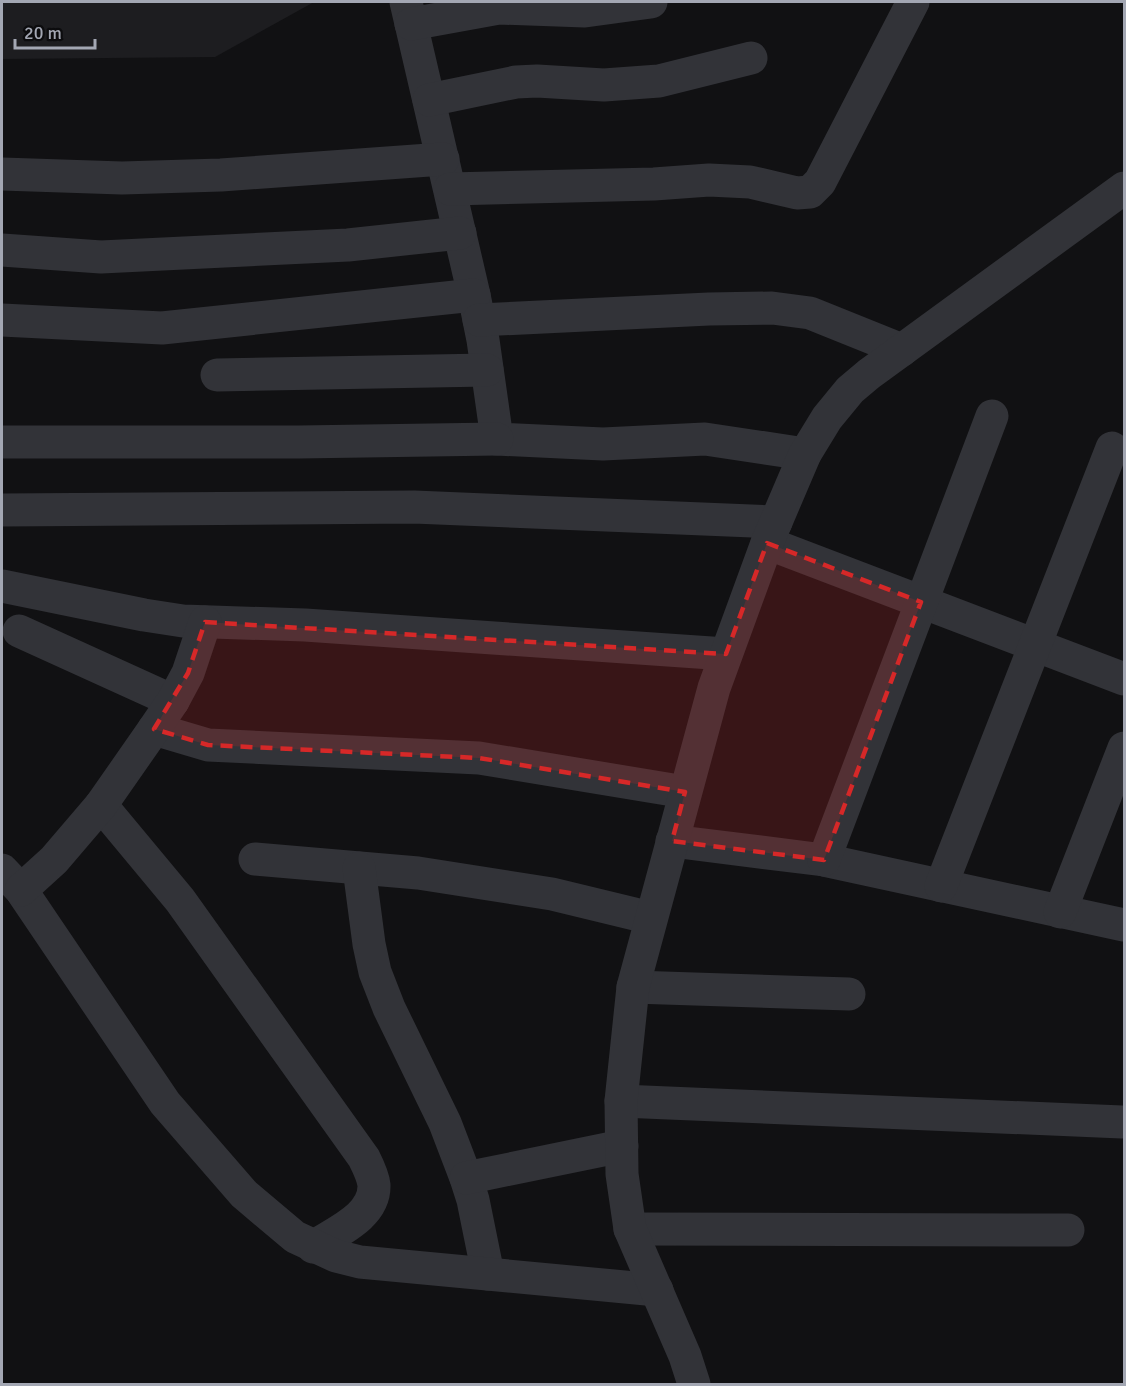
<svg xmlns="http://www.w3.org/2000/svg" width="1126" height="1386" font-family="Signika,sans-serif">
	<rect width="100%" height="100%" fill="#111113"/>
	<polygon fill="#1d1d20" points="2,2 314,2 215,57 2,59"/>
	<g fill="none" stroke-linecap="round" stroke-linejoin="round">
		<g stroke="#323338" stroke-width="33">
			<polyline points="406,2 474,295 483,340 497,439 603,444 705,439 805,454"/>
			<polyline points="411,24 499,8 585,11 651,2"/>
			<polyline points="429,100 516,82 537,81 604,85 659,81 751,58"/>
			<polyline points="2,174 122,178 221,175 443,159"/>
			<polyline points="450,189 654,184 709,180 750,182 797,193 810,192 820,182 913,2"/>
			<polyline points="2,250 101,257 348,245 460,233"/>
			<polyline points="2,320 162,328 474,295"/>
			<polyline points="479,320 709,309 772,308 810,313 902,350"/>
			<polyline points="217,375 487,370"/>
			<polyline points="2,442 299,442 497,439"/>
			<polyline points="2,510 414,507 776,522"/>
			<polyline points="767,543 1124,679"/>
			<polyline points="2,586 144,615 183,621 305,625 726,654"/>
			<polyline points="19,631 173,701"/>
			<polyline points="154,729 208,745 479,758 685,792"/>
			<path d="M101 805 180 900 364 1158C368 1166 373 1176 374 1185 375 1217 335 1232 313 1247"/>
			<polyline points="672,841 824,860 1124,925"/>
			<polyline points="255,859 418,873 552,894 651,918"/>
			<polyline points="824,860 992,416"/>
			<polyline points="359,868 369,944 375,972 389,1008 445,1123 466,1178 473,1200 488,1274"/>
			<polyline points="2,870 21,890 165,1103 244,1194 295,1237 336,1256 360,1262 657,1290"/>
			<polyline points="941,886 1112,448"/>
			<polyline points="21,890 54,860 101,805 154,729 173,701 188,673 205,622"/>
			<polyline points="1060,912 1124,748"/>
			<polyline points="633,987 849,994"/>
			<polyline points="621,1101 1122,1122"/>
			<polyline points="466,1178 622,1146"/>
			<polyline points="630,1229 1068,1230"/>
			<polyline points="694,1384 685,1356 630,1229 622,1174 621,1101 633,987 714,688 767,543 805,454 827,418 850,390 869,374 1124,188"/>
		</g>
	</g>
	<path fill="#d62828" fill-opacity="0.2" stroke="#d62828" stroke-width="4.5" stroke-dasharray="12 8" stroke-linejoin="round" d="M767 543 921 602 824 860 672 841 685 792 479 758 208 745 154 729 188 673 205 622 726 654Z"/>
	<rect width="1126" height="1386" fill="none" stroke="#a3a7b3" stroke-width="6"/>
	<path d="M15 39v9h80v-9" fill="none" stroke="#a3a7b3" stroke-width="3"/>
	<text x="24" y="39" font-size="18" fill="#a3a7b3" stroke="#0c0c0e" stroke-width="4.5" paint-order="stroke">20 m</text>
</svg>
